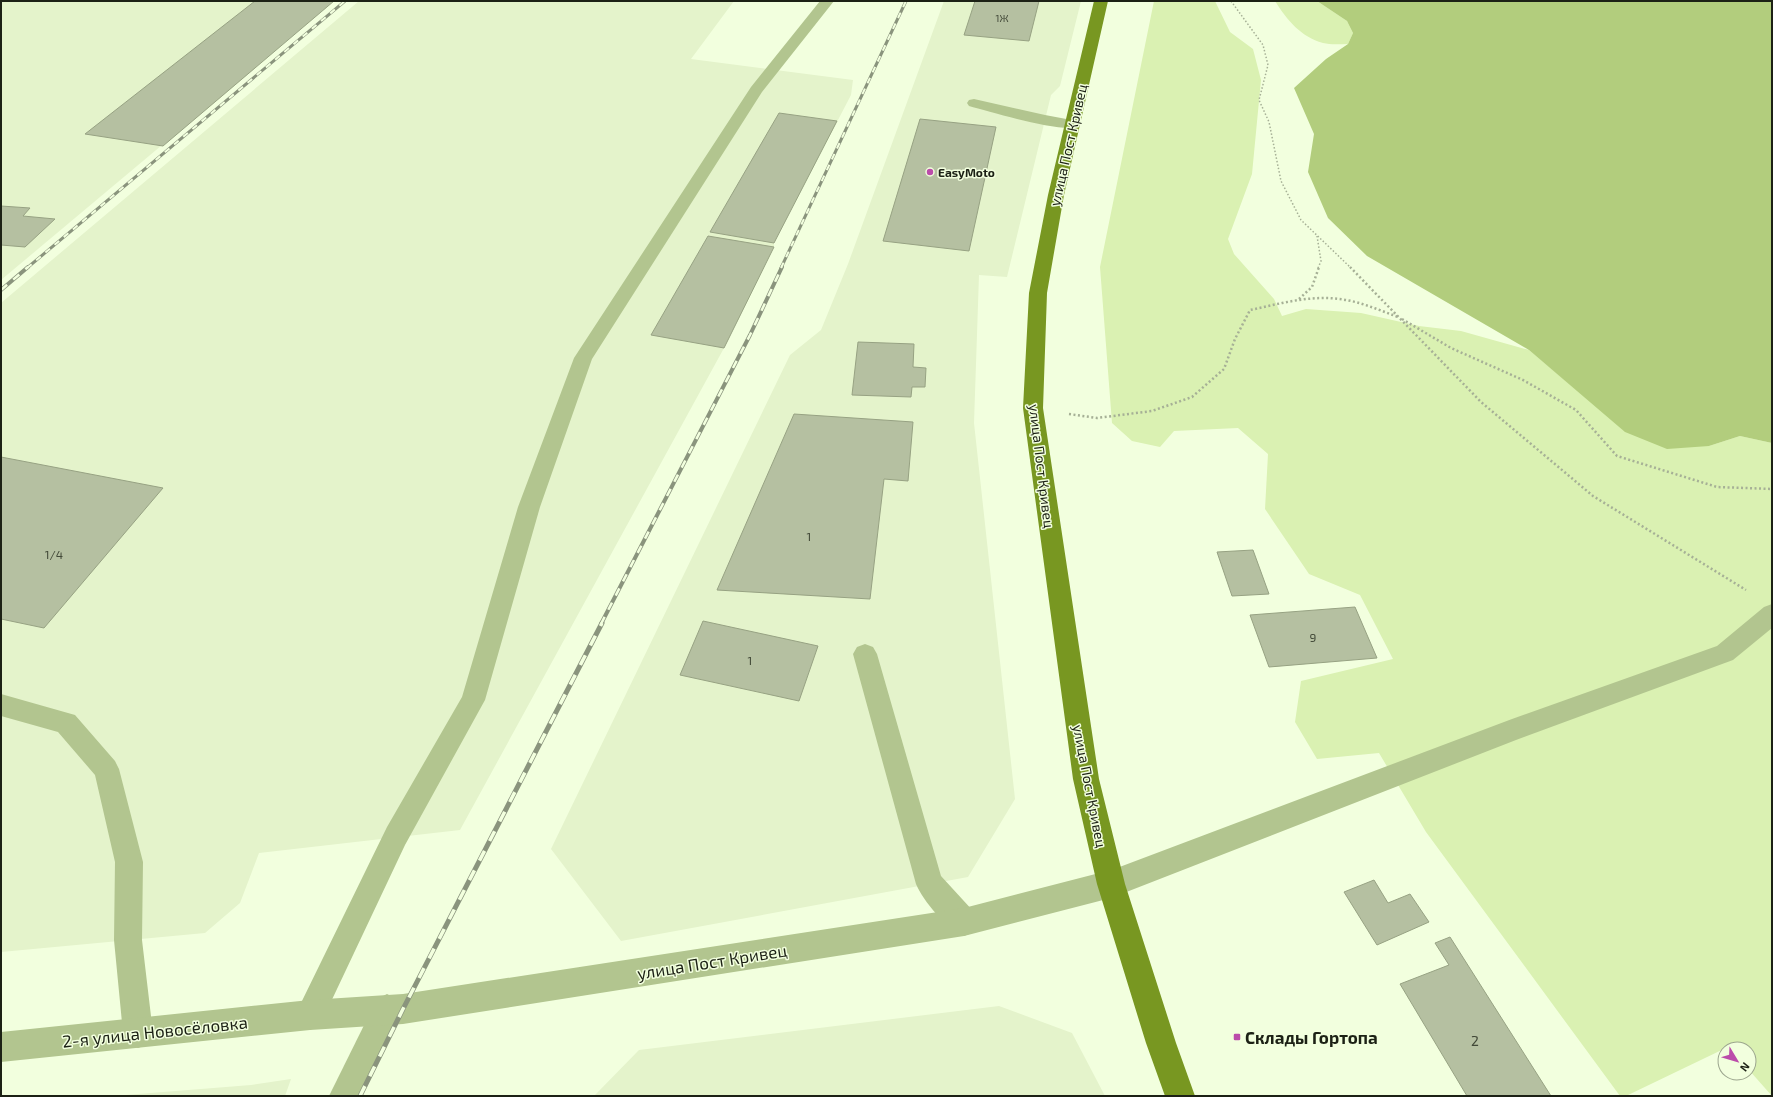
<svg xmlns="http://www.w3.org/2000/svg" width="1773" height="1097" font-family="'Exo 2',sans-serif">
	<rect width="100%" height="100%" fill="#f2ffde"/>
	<g fill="#e4f3cb">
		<polygon points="1,1 334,1 1,280"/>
		<polygon points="359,1 734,1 691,59 853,80 851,95 774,243 774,247 724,348 460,830 259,853 240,903 205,933 1,952 1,303"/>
		<polygon points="944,1 1081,1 1060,86 1051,95 1007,277 979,275 974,423 1015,799 968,877 621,941 551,849 790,355 821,330 848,264"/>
		<polygon points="999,1006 1072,1033 1105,1096 594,1096 639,1050"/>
		<polygon points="291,1079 285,1096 113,1096 251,1085"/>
	</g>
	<g fill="#daf1b2">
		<polygon points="1154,1 1215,1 1230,32 1253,49 1261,80 1252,174 1228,239 1234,254 1274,299 1282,316 1306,309 1361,313 1419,326 1461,331 1529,350 1572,386 1709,446 1740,436 1772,443 1772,1096 1749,1070 1749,1049 1732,1049 1730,1046 1626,1096 1620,1096 1426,832 1379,753 1317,759 1295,722 1301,681 1393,659 1360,595 1309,574 1265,509 1268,454 1238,428 1174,431 1160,447 1132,441 1112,423 1100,267"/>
		<path d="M1275 1H1317L1347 21 1353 33 1348 44C1340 44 1331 45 1323 43 1301 37 1287 20 1275 1Z"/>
	</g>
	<polygon fill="#b2cd7d" points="1317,1 1772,1 1772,443 1740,436 1709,446 1667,449 1625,432 1529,350 1367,256 1328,218 1308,172 1314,134 1294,88 1326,59 1348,44 1353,33 1347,21"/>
	<g fill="#b5c0a1" stroke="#97a283">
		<polygon points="255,1 334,1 163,146 85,134"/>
		<polygon points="975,1 1039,1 1029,41 964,35"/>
		<polygon points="779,113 837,121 774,243 710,232"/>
		<polygon points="920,119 996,127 969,251 883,241"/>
		<polygon points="1,206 30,208 23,216 55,219 25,247 1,245"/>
		<polygon points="708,236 774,247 724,348 651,335"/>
		<polygon points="858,342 914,344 913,367 926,368 925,387 912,387 911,397 852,395"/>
		<polygon points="794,414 913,422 908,481 884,479 870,599 717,590"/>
		<polygon points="1,457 163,488 44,628 1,619"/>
		<polygon points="1253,550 1269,594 1232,596 1217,552"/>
		<polygon points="1355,607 1377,658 1269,667 1250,615"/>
		<polygon points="703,621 818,646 799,701 680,675"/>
		<polygon points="1374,880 1388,903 1410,894 1429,922 1377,945 1344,892"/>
		<polygon points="1450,937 1551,1096 1467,1096 1400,984 1449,965 1435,943"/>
	</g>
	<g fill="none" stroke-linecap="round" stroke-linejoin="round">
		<g stroke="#a6b096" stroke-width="1.5" stroke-dasharray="1.5 2" stroke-linecap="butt">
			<polyline points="1231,1 1263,45 1268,65 1259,100 1269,122 1281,181 1301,220 1351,268"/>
			<polyline points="1317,236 1321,261 1318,268"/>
		</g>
		<g stroke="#a6b096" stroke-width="2.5" stroke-dasharray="2 2.5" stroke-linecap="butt">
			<polyline points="1350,267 1481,402 1593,496 1746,590"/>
			<polyline points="1299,299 1312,287 1319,267"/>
			<polyline points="1402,319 1451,348 1523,380 1576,410 1617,456 1717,487 1772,489"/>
			<path d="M1069 414 1097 418 1152 411 1192 397 1224 369 1235 339 1250 310C1279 304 1309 295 1339 299 1359 301 1379 310 1398 317"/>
		</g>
		<g fill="#b2c58f" fill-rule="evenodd">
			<polygon points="820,1 834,1 762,92 592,359 540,507 485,700 405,845 320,1025 310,1030 300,1025 295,1015 300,1005 387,827 462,697 518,507 574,358 751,87"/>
			<path d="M974 99 1045 115 1077 121 1080 124 1077 127C1058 132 991 112 969 106L967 103 969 100Z"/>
			<polygon points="1772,604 1772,628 1733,660 1516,740 1111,898 1101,894 1097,884 1101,874 1512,719 1717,646 1764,607"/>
			<path d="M865 644 873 647 877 654 941 876 974 912 978 922 974 932 964 936C947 929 923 901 916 884L853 654 857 647Z"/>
			<polygon points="1,694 75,715 115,761 119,769 143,862 142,940 153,1033 149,1044 138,1048 127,1044 123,1033 114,940 115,862 95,775 58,732 1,716"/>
			<polygon points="387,994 397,999 402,1009 360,1096 329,1096 377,999"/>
		</g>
		<polygon fill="#b2c58f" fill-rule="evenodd" points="1111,870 1121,874 1125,884 1121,894 1111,898 964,936 403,1024 310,1030 1,1062 1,1032 310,1000 403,994 964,908"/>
		<polygon fill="#789721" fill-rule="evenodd" points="1094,1 1108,1 1064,195 1047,293 1043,408 1099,779 1125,884 1176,1043 1195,1096 1165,1096 1146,1043 1097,884 1073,779 1023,408 1029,293 1048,195"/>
		<defs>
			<g id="rail-far2">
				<polyline points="27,268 345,1"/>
				<polyline points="781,268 906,1"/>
			</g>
			<g id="rail-far1">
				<polyline points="1,290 28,267"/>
				<polyline points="601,624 750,335 782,267"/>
			</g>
			<polyline id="rail" points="360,1096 403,1009 602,623"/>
		</defs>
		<use href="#rail-far2" stroke="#8a947d" stroke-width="3"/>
		<use href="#rail-far1" stroke="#8a947d" stroke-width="4"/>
		<use href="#rail" stroke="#8a947d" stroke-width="5"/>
		<use href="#rail-far2" stroke="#f2ffde" stroke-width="2" stroke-dasharray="6" stroke-linecap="butt"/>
		<use href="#rail-far1" stroke="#f2ffde" stroke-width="2.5" stroke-dasharray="8" stroke-linecap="butt"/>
		<use href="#rail" stroke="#f2ffde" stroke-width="3.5" stroke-dasharray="11" stroke-linecap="butt"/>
	</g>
	<g fill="#bb4caa" stroke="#f2ffde" stroke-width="1.5">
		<circle cx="930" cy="172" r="4"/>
		<rect x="1233" y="1033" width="8" height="8" rx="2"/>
	</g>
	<g text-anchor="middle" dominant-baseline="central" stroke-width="3" stroke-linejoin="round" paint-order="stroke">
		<g font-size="10" fill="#424938">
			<text x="1002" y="18">1Ж</text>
		</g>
		<g font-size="12" font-weight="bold" fill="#1c2115" stroke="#f2ffde" text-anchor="start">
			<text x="938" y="172">EasyMoto</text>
		</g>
		<g font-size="12" fill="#424938">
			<text x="809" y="536">1</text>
			<text x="54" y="554">1/4</text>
			<text x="1313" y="637">9</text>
			<text x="750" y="660">1</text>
		</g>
		<g font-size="14" fill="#1c2115" stroke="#f2ffde">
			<text transform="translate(1068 145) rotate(-77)">улица Пост Кривец</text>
			<text transform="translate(1042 466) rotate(83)">улица Пост Кривец</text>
			<text transform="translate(1090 786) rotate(79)">улица Пост Кривец</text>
		</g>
		<g font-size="14" fill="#424938">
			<text x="1475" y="1040">2</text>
		</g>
		<g font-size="17" fill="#1c2115" stroke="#f2ffde">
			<text transform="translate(712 961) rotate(-9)">улица Пост Кривец</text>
			<text transform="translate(155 1031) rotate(-6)">2-я улица Новосёловка</text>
		</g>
		<g font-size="17" font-weight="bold" fill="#1c2115" stroke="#f2ffde" text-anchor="start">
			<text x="1245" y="1037">Склады Гортопа</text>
		</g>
	</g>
	<rect width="1773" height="1097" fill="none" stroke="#1c2115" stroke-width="4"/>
	<g transform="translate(1737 1061) rotate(128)"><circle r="19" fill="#f2ffde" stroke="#9ca68e"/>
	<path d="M0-3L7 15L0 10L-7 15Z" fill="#bb4caa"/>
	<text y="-6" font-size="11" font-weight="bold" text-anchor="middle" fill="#1c2115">N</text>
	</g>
</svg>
